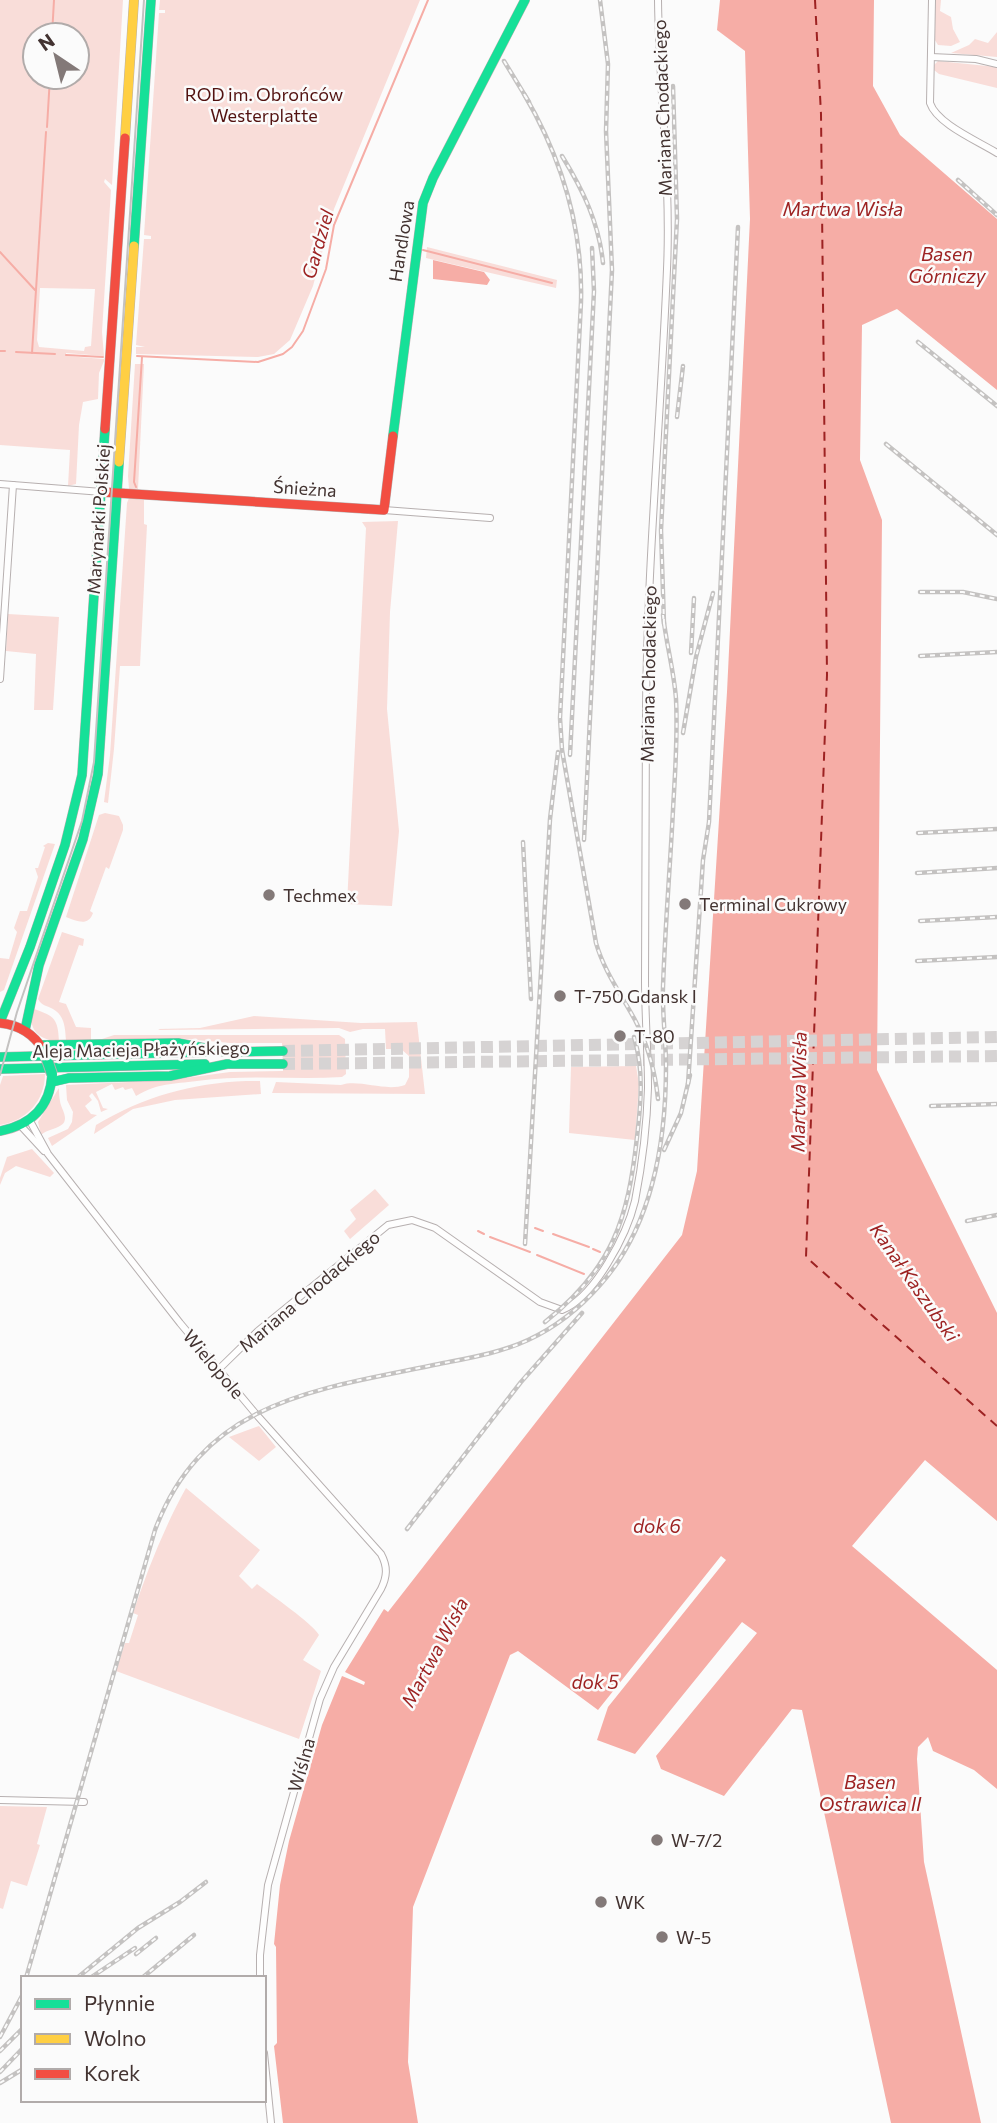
<svg xmlns="http://www.w3.org/2000/svg" width="997" height="2123" font-family="Commissioner,sans-serif">
	<rect width="100%" height="100%" fill="#fbfbfb"/>
	<g fill="#f9ddd9" fill-rule="evenodd">
		<path d="M0 0H123L112 185 105 179 104 182 111 190 102 332 104 356 66 353V356L104 359V361L99 373 98 399 83 402 79 425 76 484 68 486 70 450 0 445ZM77 35V77H35V35ZM40 288 95 289 91 346 85 347 84 351 39 347 37 340Z"/>
		<polygon points="160,0 420,0 334,209 313,286 290,340 274,354 258,357 136,354 136,347 145,347 136,345 144,239 151,239 151,236 144,235 159,13 165,13 165,10 159,10"/>
		<polygon points="935,0 941,0 940,11 951,17 953,29 960,42 951,46 938,45 933,37"/>
		<polygon points="997,32 997,57 951,53 969,45 975,39 988,43"/>
		<polygon points="938,61 997,67 997,88 939,74 934,70 934,65"/>
		<polygon points="427,247 557,280 556,288 426,258"/>
		<polygon points="135,364 144,364 138,489 129,489 128,476"/>
		<polygon points="129,498 144,500 144,524 147,525 140,666 120,666 114,749 108,803 104,802 110,755 127,503"/>
		<polygon points="398,521 390,612 387,709 399,831 392,906 347,904 366,528 362,522"/>
		<polygon points="8,614 59,617 53,710 34,710 36,654 6,651"/>
		<path d="M105 813 119 816 123 825V830L109 869 106 867 90 911 93 913C88 927 77 921 66 917L99 815Z"/>
		<polygon points="48,843 55,844 4,990 0,992 0,958 9,959 17,932 14,928 20,911 27,911 38,877 35,868 38,868 45,847 43,846"/>
		<path d="M62 932 84 939 83 946 79 945 59 1002 66 1004 76 1027 91 1028V1040L102 1039 114 1035H339L345 1039 346 1074 342 1077C293 1080 245 1074 197 1081 173 1084 158 1083 136 1096L132 1088 125 1090 123 1087 115 1090 112 1084 96 1092 103 1108 108 1109 101 1112 98 1101 92 1093 89 1096 92 1100 85 1106 91 1114 97 1115 52 1146 48 1138 68 1129 72 1122 73 1112 67 1100 66 1085 171 1080 230 1072 283 1071 282 1043H230L176 1038 66 1041C65 1028 65 1016 53 1009 46 1005 42 1006 38 999Z"/>
		<path d="M31 1008C54 1016 58 1017 59 1042 37 1039 29 1030 31 1008Z"/>
		<path d="M254 1016 361 1023 417 1022 425 1094 272 1093 276 1082 341 1085C360 1079 385 1092 405 1085L409 1077V1056L401 1049H386L385 1029H363L350 1032 339 1028 160 1030 158 1029 200 1028Z"/>
		<polygon points="636,1066 639,1084 635,1140 569,1133 571,1067"/>
		<path d="M45 1074C45 1101 26 1121 0 1125V1085L3 1076Z"/>
		<path d="M246 1081H260L261 1094 175 1100 133 1109 94 1134 96 1125C143 1097 192 1083 246 1081Z"/>
		<path d="M59 1088C59 1092 59 1097 60 1101 61 1110 72 1121 58 1127 52 1130 47 1130 41 1135L38 1122Z"/>
		<polygon points="32,1149 54,1173 50,1177 16,1166 5,1173 0,1185 0,1178 7,1157"/>
		<polygon points="375,1189 389,1205 350,1239 344,1231 356,1219 350,1210"/>
		<polygon points="259,1426 276,1447 259,1461 229,1437"/>
		<path d="M186 1488 260 1550 239 1576 252 1589 257 1584C271 1595 312 1623 319 1635L303 1660 321 1671 299 1739 116 1671 125 1643H129L138 1615 133 1613C147 1571 164 1528 186 1488Z"/>
		<polygon points="0,1806 47,1807 37,1844 40,1845 27,1886 11,1881 3,1909 0,1908"/>
	</g>
	<g fill="#f6ada6">
		<polygon points="720,0 874,0 873,86 900,135 997,219 997,390 897,309 862,325 860,460 882,520 877,1070 997,1313 997,1521 925,1460 852,1546 997,1670 997,1789 974,1770 933,1751 928,1737 918,1747 917,1759 924,1862 981,2123 891,2123 802,1710 792,1709 724,1796 661,1769 656,1756 757,1633 742,1622 635,1754 597,1740 608,1707 726,1560 721,1556 598,1710 518,1651 510,1655 413,1907 408,2062 418,2123 283,2123 274,2046 277,2043 276,1947 274,1944 280,1885 289,1841 322,1725 342,1676 364,1685 365,1682 345,1672 384,1609 388,1612 682,1235 697,1171 727,692 750,219 745,51 717,30"/>
		<polygon points="433,260 484,272 490,280 487,285 433,279"/>
	</g>
	<g fill="none" stroke-linecap="round" stroke-linejoin="round">
		<g stroke="#f6ada6" stroke-width="2">
			<polyline points="52,35 54,0"/>
			<polyline points="47,127 50,77"/>
			<polyline points="423,250 552,283"/>
			<polyline points="0,252 35,290"/>
			<polyline points="0,351 5,351"/>
			<polyline points="16,352 55,354"/>
			<polyline points="32,353 46,132"/>
			<polyline points="66,355 103,357"/>
			<polyline points="137,356 258,362 283,354 292,347 303,331 326,269 334,225 428,0"/>
			<polyline points="136,487 134,482 142,357"/>
			<polyline points="535,1228 543,1231"/>
			<polyline points="478,1231 484,1234"/>
			<polyline points="553,1234 589,1247"/>
			<polyline points="490,1237 530,1252"/>
			<polyline points="593,1249 600,1252"/>
			<polyline points="537,1255 584,1274"/>
		</g>
		<polyline stroke="#9d2222" stroke-width="2" stroke-dasharray="9 7" stroke-linecap="butt" points="815,0 821,114 827,675 806,1257 997,1426"/>
		<g stroke="#d6d3d3" stroke-width="12" stroke-dasharray="12 6" stroke-linecap="butt">
			<polyline points="283,1051 997,1037"/>
			<polyline points="283,1064 997,1056"/>
		</g>
		<defs>
			<g id="street">
				<path d="M932 0 930 103C937 124 978 141 997 153"/>
				<polyline points="931,57 976,59 997,64"/>
				<polyline points="0,484 102,492"/>
				<polyline points="384,510 490,518"/>
				<polyline points="0,679 13,485"/>
				<path d="M30 1121 48 1154 180 1323 255 1413 381 1554C388 1567 387 1577 381 1589L334 1667 320 1699 268 1885 260 1955V1978"/>
				<polyline points="21,1126 44,1151"/>
				<path d="M218 1370 259 1330 388 1225 412 1220 435 1228 540 1302 562 1310C595 1297 627 1234 635 1201 642 1165 647 1125 648 1088 648 1052 645 1016 645 980 645 891 646 801 646 712 647 564 661 416 667 269 671 179 659 89 658 0"/>
				<polyline points="0,1800 84,1802"/>
				<polyline points="264,2053 271,2123"/>
			</g>
			<g id="fast">
				<polyline points="134,246 151,0"/>
				<polyline points="393,436 423,203 433,178 525,0"/>
				<polyline points="0,1022 30,947 65,845 82,775 105,429"/>
				<polyline points="25,1030 39,965 83,839 98,774 119,462"/>
				<polyline points="42,1045 178,1043 225,1052 283,1051"/>
				<polyline points="0,1057 205,1052"/>
				<polyline points="0,1069 205,1064"/>
				<polyline points="52,1082 69,1078 170,1076 227,1064 283,1064"/>
				<path d="M0 1131C31 1125 50 1107 52 1075"/>
			</g>
			<g id="slow">
				<polyline points="125,138 134,0"/>
				<polyline points="119,462 134,246"/>
			</g>
			<g id="jam">
				<polyline points="105,429 125,138"/>
				<polyline points="102,492 384,510 393,436"/>
				<path d="M0 1023C20 1025 34 1034 44 1051"/>
			</g>
		</defs>
		<use href="#street" stroke="#b7b0b0" stroke-width="8"/>
		<use href="#fast" stroke="#b7b0b0" stroke-width="10"/>
		<use href="#slow" stroke="#b7b0b0" stroke-width="10"/>
		<use href="#jam" stroke="#b7b0b0" stroke-width="10"/>
		<use href="#street" stroke="#fefefe" stroke-width="6"/>
		<use href="#fast" stroke="#16e098" stroke-width="9"/>
		<use href="#slow" stroke="#ffcf43" stroke-width="9"/>
		<use href="#jam" stroke="#f24e42" stroke-width="9"/>
		<polyline stroke="#c4c2c1" stroke-width="2" points="0,1075 17,1012 82,821 94,762 144,0"/>
		<defs>
			<g id="rail">
				<polyline points="504,61 529,102"/>
				<path d="M524 94C561 157 583 228 581 302L560 718 562 750 596 943C604 971 621 994 635 1020 648 1045 655 1071 658 1099"/>
				<path d="M562 156C583 190 599 223 603 263"/>
				<polyline points="958,180 997,215"/>
				<polyline points="918,342 997,406"/>
				<polyline points="677,417 683,366"/>
				<polyline points="886,444 997,535"/>
				<polyline points="920,592 963,592 997,599"/>
				<polyline points="664,624 661,530 677,219 673,86"/>
				<polyline points="691,653 694,598"/>
				<polyline points="920,656 997,652"/>
				<polyline points="683,733 696,657 713,593"/>
				<polyline points="570,755 594,291 592,248"/>
				<polyline points="918,833 997,829"/>
				<polyline points="584,840 612,270 606,131 608,64 600,0"/>
				<polyline points="523,842 531,999"/>
				<polyline points="917,873 997,868"/>
				<polyline points="920,921 997,917"/>
				<polyline points="917,961 997,957"/>
				<polyline points="688,1084 703,860 709,822 738,227"/>
				<polyline points="931,1106 997,1104"/>
				<polyline points="664,1150 681,1113 690,1075"/>
				<polyline points="967,1221 997,1215"/>
				<polyline points="525,1244 550,819 558,752"/>
				<path d="M545 1322C613 1268 628 1219 637 1137 641 1103 644 1070 634 1037"/>
				<polyline points="407,1529 521,1382 582,1313"/>
				<polyline points="136,1954 156,1938"/>
				<path d="M26 1978 155 1530C204 1399 320 1389 439 1364 469 1358 500 1353 528 1340 556 1327 580 1308 600 1285 652 1227 666 1142 666 1066 666 1040 662 1013 663 987 665 928 670 869 673 810 675 773 678 736 676 699 674 671 666 643 663 615"/>
				<polyline points="77,1978 138,1928 180,1902 206,1882"/>
				<polyline points="90,1978 135,1948"/>
				<polyline points="142,1978 194,1935"/>
				<polyline points="0,2037 23,1994"/>
				<polyline points="0,2051 23,2028"/>
				<polyline points="0,2072 23,2048"/>
				<polyline points="0,2083 23,2069"/>
			</g>
		</defs>
		<use href="#rail" stroke="#c4c2c1" stroke-width="4.5"/>
		<use href="#rail" stroke="#fbfbfb" stroke-width="2" stroke-dasharray="5" stroke-linecap="butt"/>
		<defs>
			<polyline id="fast-bridge" points="44,1051 52,1074"/>
		</defs>
		<use href="#fast-bridge" stroke="#b7b0b0" stroke-width="12" stroke-linecap="butt"/>
		<use href="#fast-bridge" stroke="#16e098" stroke-width="10"/>
	</g>
	<g fill="#837978" stroke="#fbfbfb" stroke-width="2.5">
		<circle cx="269" cy="895" r="7"/>
		<circle cx="685" cy="904" r="7"/>
		<circle cx="560" cy="996" r="7"/>
		<circle cx="620" cy="1036" r="7"/>
		<circle cx="657" cy="1840" r="7"/>
		<circle cx="601" cy="1902" r="7"/>
		<circle cx="662" cy="1937" r="7"/>
	</g>
	<g text-anchor="middle" dominant-baseline="central" stroke-width="5" stroke-linejoin="round" paint-order="stroke">
		<g font-size="18" fill="#521210" stroke="#fbfbfb">
			<text x="264" y="94">ROD im. Obrońców<tspan x="264" dy="21">Westerplatte</tspan></text>
		</g>
		<g font-size="18" fill="#433331" stroke="#fbfbfb">
			<text transform="translate(662 108) rotate(-92)">Mariana Chodackiego</text>
			<text transform="translate(401 241) rotate(-81)">Handlowa</text>
			<text transform="translate(305 488) rotate(4)">Śnieżna</text>
			<text transform="translate(98 519) rotate(-86)">Marynarki Polskiej</text>
			<text transform="translate(648 674) rotate(-89)">Mariana Chodackiego</text>
			<text transform="translate(141 1049) rotate(-1)">Aleja Macieja Płażyńskiego</text>
			<text transform="translate(309 1291) rotate(-40)">Mariana Chodackiego</text>
			<text transform="translate(214 1364) rotate(50)">Wielopole</text>
			<text transform="translate(301 1765) rotate(-74)">Wiślna</text>
		</g>
		<g font-size="18" fill="#433331" stroke="#fbfbfb" text-anchor="start">
			<text x="283" y="895">Techmex</text>
			<text x="699" y="904">Terminal Cukrowy</text>
			<text x="574" y="996">T-750 Gdansk I</text>
			<text x="634" y="1036">T-80</text>
			<text x="671" y="1840">W-7/2</text>
			<text x="615" y="1902">WK</text>
			<text x="676" y="1937">W-5</text>
		</g>
		<g font-size="19" font-style="italic" fill="#9d2222" stroke="#fbfbfb">
			<text x="843" y="208">Martwa Wisła</text>
			<text transform="translate(317 244) rotate(-74)">Gardziel</text>
			<text x="947" y="253">Basen<tspan x="947" dy="22">Górniczy</tspan></text>
			<text transform="translate(798 1092) rotate(-89)">Martwa Wisła</text>
			<text transform="translate(915 1282) rotate(55)">Kanał Kaszubski</text>
			<text x="657" y="1525">dok 6</text>
			<text transform="translate(434 1652) rotate(-62)">Martwa Wisła</text>
			<text x="595" y="1681">dok 5</text>
			<text x="870" y="1781">Basen<tspan x="870" dy="22">Ostrawica II</tspan></text>
		</g>
	</g>
	<rect x="21" y="1976" width="245" height="126" fill="#fbfbfb" stroke="#b1abaa" stroke-width="2"/>
	<rect x="35" y="1999" width="35" height="10" fill="#16e098" stroke="#b1abaa" stroke-width="2"/>
	<text x="84" y="2011" font-size="21" fill="#433331">Płynnie</text>
	<rect x="35" y="2034" width="35" height="10" fill="#ffcf43" stroke="#b1abaa" stroke-width="2"/>
	<text x="84" y="2046" font-size="21" fill="#433331">Wolno</text>
	<rect x="35" y="2069" width="35" height="10" fill="#f24e42" stroke="#b1abaa" stroke-width="2"/>
	<text x="84" y="2081" font-size="21" fill="#433331">Korek</text>
	<g transform="translate(56 56) rotate(325)"><circle r="33" fill="#fbfbfb" stroke="#b1abaa" stroke-width="2"/>
	<path d="M0-5L12 26L0 18L-12 26Z" fill="#837978"/>
	<text y="-10" font-size="19" font-weight="bold" text-anchor="middle" fill="#433331">N</text>
	</g>
</svg>
